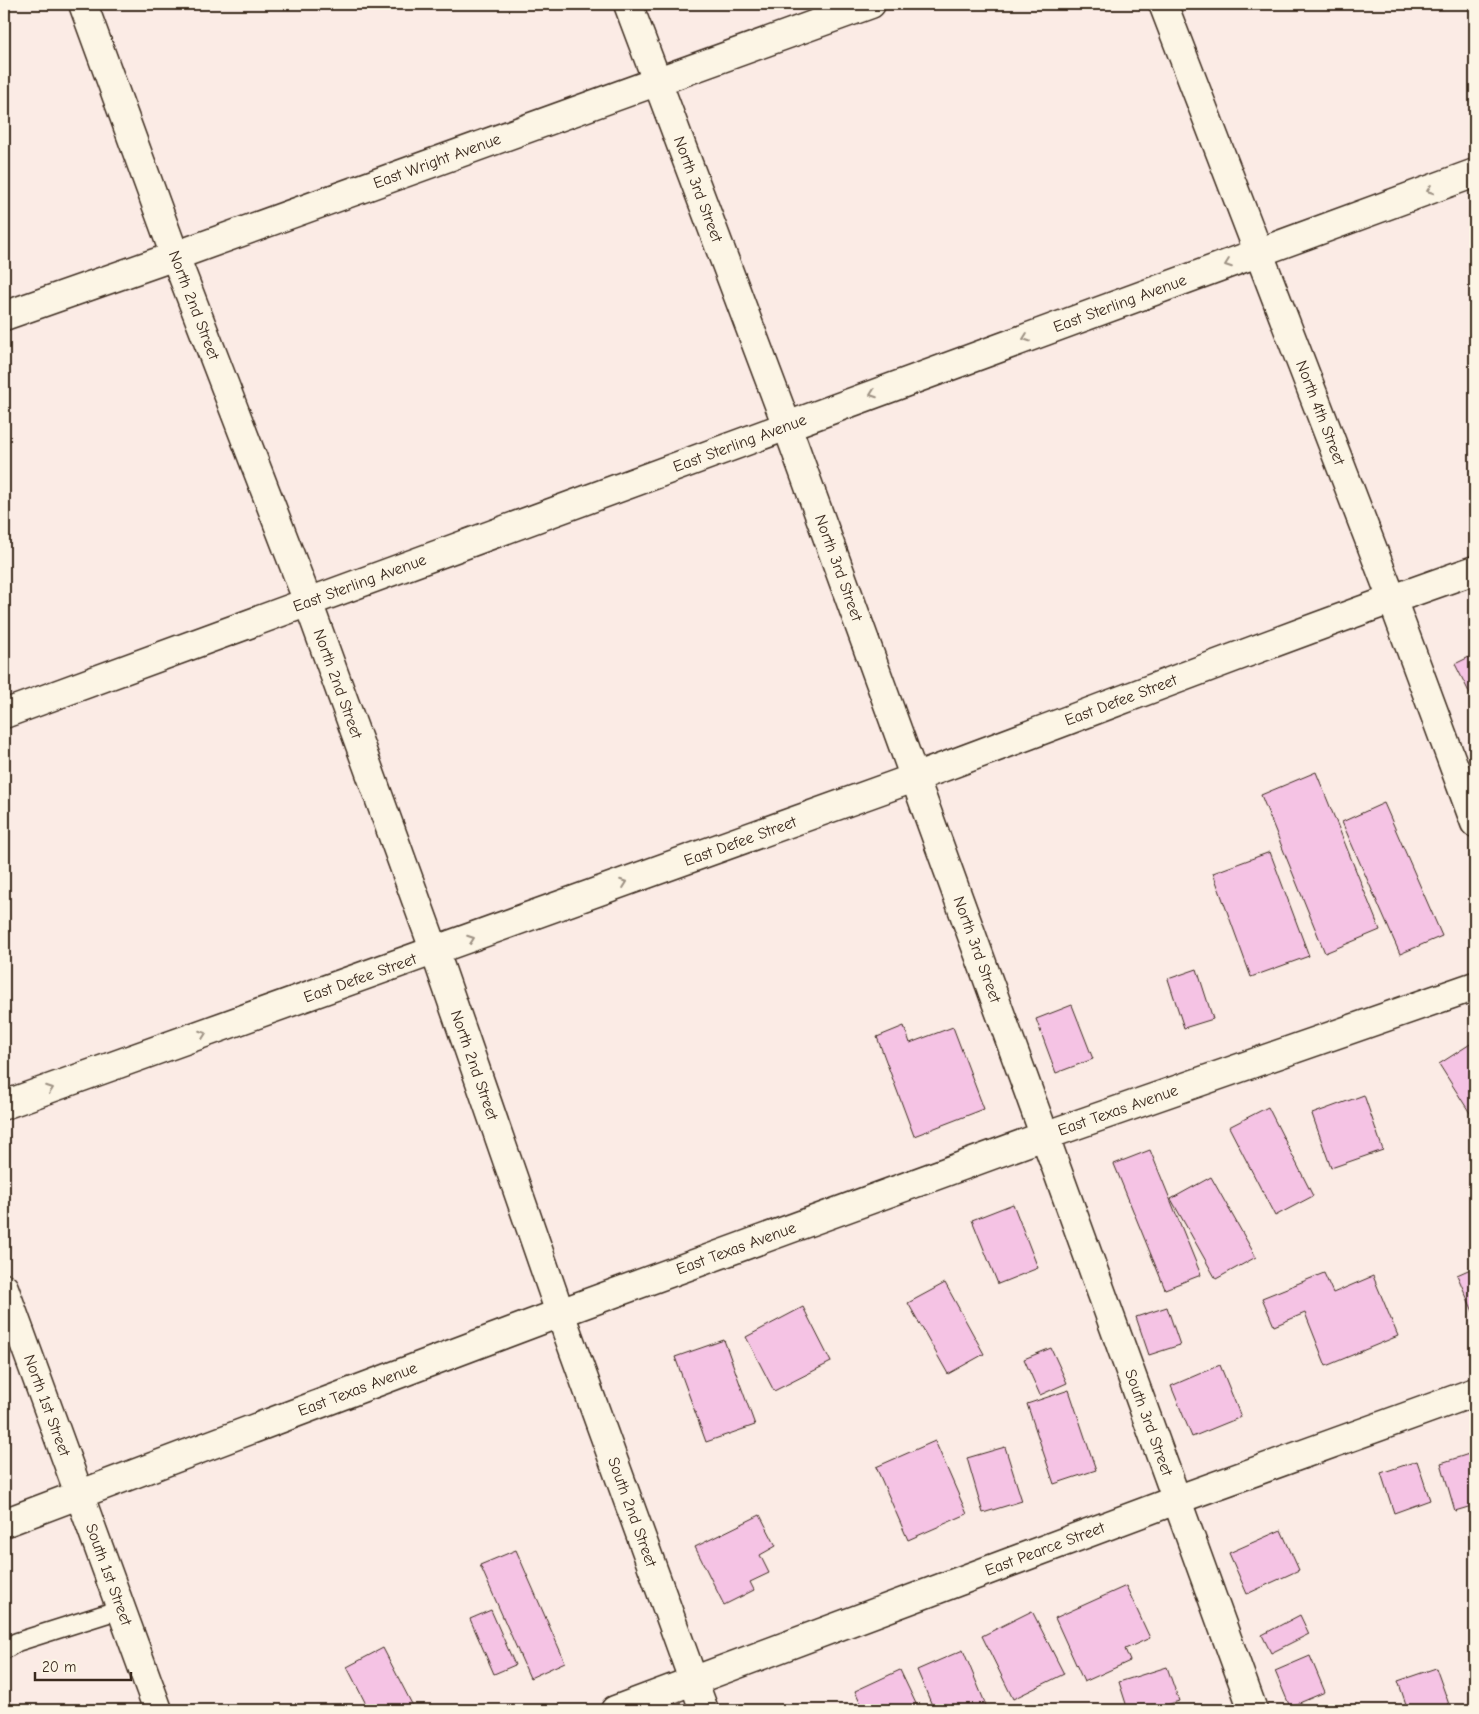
<svg xmlns="http://www.w3.org/2000/svg" width="1479" height="1714" font-family="'Comic Neue',sans-serif">
	<rect width="100%" height="100%" fill="#fbebe5"/>
	<filter id="ink" filterUnits="userSpaceOnUse"><feTurbulence type="fractalNoise" baseFrequency=".02" numOctaves="2"/><feDisplacementMap in="SourceGraphic" scale="10" xChannelSelector="R" yChannelSelector="G"/><feConvolveMatrix kernelMatrix="1 2 1 2 8 2 1 2 1" color-interpolation-filters="sRGB"/></filter>
	<g filter="url(#ink)">
		<g fill="#f5c3e4" stroke="#3b2a1e">
			<polygon points="1475,654 1475,701 1474,702 1455,664"/>
			<polygon points="1316,772 1380,930 1325,953 1261,795"/>
			<polygon points="1384,803 1442,936 1400,954 1342,822"/>
			<polygon points="1270,852 1309,956 1251,977 1213,873"/>
			<polygon points="1197,969 1213,1019 1184,1028 1168,979"/>
			<polygon points="1072,1005 1093,1059 1056,1073 1036,1019"/>
			<polygon points="904,1026 910,1043 953,1027 984,1109 914,1136 877,1037"/>
			<polygon points="1475,1041 1475,1121 1439,1064"/>
			<polygon points="1364,1095 1383,1150 1331,1168 1312,1114"/>
			<polygon points="1268,1107 1313,1196 1275,1216 1229,1127"/>
			<polygon points="1150,1150 1201,1275 1165,1289 1114,1164"/>
			<polygon points="1211,1177 1256,1257 1216,1279 1171,1199"/>
			<polygon points="1013,1204 1038,1268 998,1284 972,1220"/>
			<polygon points="1475,1267 1475,1316 1457,1275"/>
			<polygon points="1324,1273 1333,1293 1373,1276 1398,1336 1326,1366 1305,1313 1274,1326 1262,1298"/>
			<polygon points="945,1283 984,1354 948,1374 908,1303"/>
			<polygon points="803,1307 831,1362 774,1391 746,1337"/>
			<polygon points="1167,1307 1180,1345 1149,1355 1136,1317"/>
			<polygon points="724,1340 755,1425 706,1442 675,1357"/>
			<polygon points="1051,1348 1067,1383 1040,1395 1024,1359"/>
			<polygon points="1220,1365 1241,1417 1192,1437 1171,1386"/>
			<polygon points="1069,1390 1096,1470 1054,1484 1027,1404"/>
			<polygon points="935,1441 967,1514 908,1540 876,1467"/>
			<polygon points="1005,1447 1022,1501 983,1513 967,1458"/>
			<polygon points="1475,1452 1475,1505 1455,1511 1441,1463"/>
			<polygon points="1417,1461 1430,1500 1394,1513 1381,1473"/>
			<polygon points="760,1515 776,1546 760,1555 769,1573 750,1582 754,1590 724,1605 695,1547"/>
			<polygon points="1281,1530 1299,1570 1247,1594 1229,1553"/>
			<polygon points="516,1550 565,1662 530,1678 480,1565"/>
			<polygon points="1126,1586 1150,1638 1125,1649 1130,1661 1084,1682 1055,1618"/>
			<polygon points="491,1610 515,1665 494,1674 470,1619"/>
			<polygon points="1032,1611 1064,1674 1013,1699 982,1636"/>
			<polygon points="1300,1615 1309,1634 1271,1653 1262,1635"/>
			<polygon points="383,1648 415,1710 369,1710 347,1667"/>
			<polygon points="963,1650 988,1710 934,1710 917,1670"/>
			<polygon points="1310,1656 1325,1692 1290,1707 1275,1671"/>
			<polygon points="1167,1667 1179,1701 1151,1710 1128,1710 1119,1682"/>
			<polygon points="1436,1668 1451,1710 1408,1710 1398,1681"/>
			<polygon points="900,1670 919,1710 864,1710 855,1691"/>
		</g>
		<g fill="none" stroke-linecap="round" stroke-linejoin="round">
			<defs>
				<polyline id="lane" points="4,1650 17,1642 121,1609"/>
				<g id="street">
					<path id="s1" d="M83 4 175 256 308 602 435 952 560 1313 704 1710"/>
					<path id="s2" d="M628 4 787 426 1253 1710"/>
					<path id="s3" d="M1163 4 1392 599 1475 823"/>
					<path id="s4" d="M4 316 175 256 871 4"/>
					<path id="s5" d="M4 1288 158 1710"/>
					<path id="s6" d="M615 1710 1176 1500 1475 1392"/>
				</g>
				<g id="secondary">
					<path id="s7" d="M4 714 1475 173"/>
					<path id="s8" d="M4 1105C308 997 612 889 914 778 1101 709 1287 635 1475 570"/>
					<path id="s9" d="M4 1523 560 1313 1044 1136 1475 986"/>
				</g>
			</defs>
			<use href="#lane" stroke="#3b2a1e" stroke-width="21"/>
			<use href="#street" stroke="#3b2a1e" stroke-width="31"/>
			<use href="#secondary" stroke="#3b2a1e" stroke-width="31"/>
			<use href="#lane" stroke="#fcf5e5" stroke-width="18"/>
			<use href="#street" stroke="#fcf5e5" stroke-width="28"/>
			<use href="#secondary" stroke="#fcf5e5" stroke-width="28"/>
		</g>
		<defs><path id="oneway-chevron" d="M-2-3.5L2.5 0L-2 3.5" fill="none" stroke-width="1.6" stroke-linecap="round" stroke-linejoin="round" transform="scale(1.25)"/></defs>
		<g stroke="#9c9082">
			<use href="#oneway-chevron" transform="translate(1430 190) rotate(160)"/>
			<use href="#oneway-chevron" transform="translate(1228 264) rotate(160)"/>
			<use href="#oneway-chevron" transform="translate(1026 338) rotate(160)"/>
			<use href="#oneway-chevron" transform="translate(873 394) rotate(160)"/>
			<use href="#oneway-chevron" transform="translate(624 883) rotate(-20)"/>
			<use href="#oneway-chevron" transform="translate(471 939) rotate(-20)"/>
			<use href="#oneway-chevron" transform="translate(203 1034) rotate(-20)"/>
			<use href="#oneway-chevron" transform="translate(50 1089) rotate(-20)"/>
		</g>
	</g>
	<g text-anchor="middle" dominant-baseline="central" stroke-width="5" stroke-linejoin="round" paint-order="stroke">
		<g font-size="16" fill="#3b2a1e" stroke="#fcf5e5">
			<text stroke="none"><textPath href="#s4" startOffset="460">East Wright Avenue</textPath></text>
			<text stroke="none"><textPath href="#s2" startOffset="198">North 3rd Street</textPath></text>
			<text stroke="none"><textPath href="#s7" startOffset="1189">East Sterling Avenue</textPath></text>
			<text stroke="none"><textPath href="#s1" startOffset="321">North 2nd Street</textPath></text>
			<text stroke="none"><textPath href="#s3" startOffset="438">North 4th Street</textPath></text>
			<text stroke="none"><textPath href="#s7" startOffset="784">East Sterling Avenue</textPath></text>
			<text stroke="none"><textPath href="#s2" startOffset="602">North 3rd Street</textPath></text>
			<text stroke="none"><textPath href="#s7" startOffset="379">East Sterling Avenue</textPath></text>
			<text stroke="none"><textPath href="#s1" startOffset="726">North 2nd Street</textPath></text>
			<text stroke="none"><textPath href="#s8" startOffset="1188">East Defee Street</textPath></text>
			<text stroke="none"><textPath href="#s8" startOffset="782">East Defee Street</textPath></text>
			<text stroke="none"><textPath href="#s2" startOffset="1008">North 3rd Street</textPath></text>
			<text stroke="none"><textPath href="#s8" startOffset="378">East Defee Street</textPath></text>
			<text stroke="none"><textPath href="#s1" startOffset="1131">North 2nd Street</textPath></text>
			<text stroke="none"><textPath href="#s9" startOffset="1188">East Texas Avenue</textPath></text>
			<text stroke="none"><textPath href="#s9" startOffset="782">East Texas Avenue</textPath></text>
			<text stroke="none"><textPath href="#s9" startOffset="378">East Texas Avenue</textPath></text>
			<text stroke="none"><textPath href="#s5" startOffset="125">North 1st Street</textPath></text>
			<text stroke="none"><textPath href="#s2" startOffset="1511">South 3rd Street</textPath></text>
			<text stroke="none"><textPath href="#s1" startOffset="1605">South 2nd Street</textPath></text>
			<text stroke="none"><textPath href="#s6" startOffset="459">East Pearce Street</textPath></text>
			<text stroke="none"><textPath href="#s5" startOffset="305">South 1st Street</textPath></text>
		</g>
	</g>
	<rect width="1479" height="1714" fill="none" stroke="#fcf5e5" stroke-width="20"/>
	<rect x="10" y="10" width="1459" height="1694" fill="none" stroke="#3b2a1e" stroke-width="2" filter="url(#ink)"/>
	<path d="M35 1672v8h96v-8" fill="none" stroke="#3b2a1e" stroke-width="2.5"/>
	<text x="42" y="1672" font-size="15" fill="#3b2a1e" stroke="#fcf5e5" stroke-width="4" paint-order="stroke">20 m</text>
</svg>
